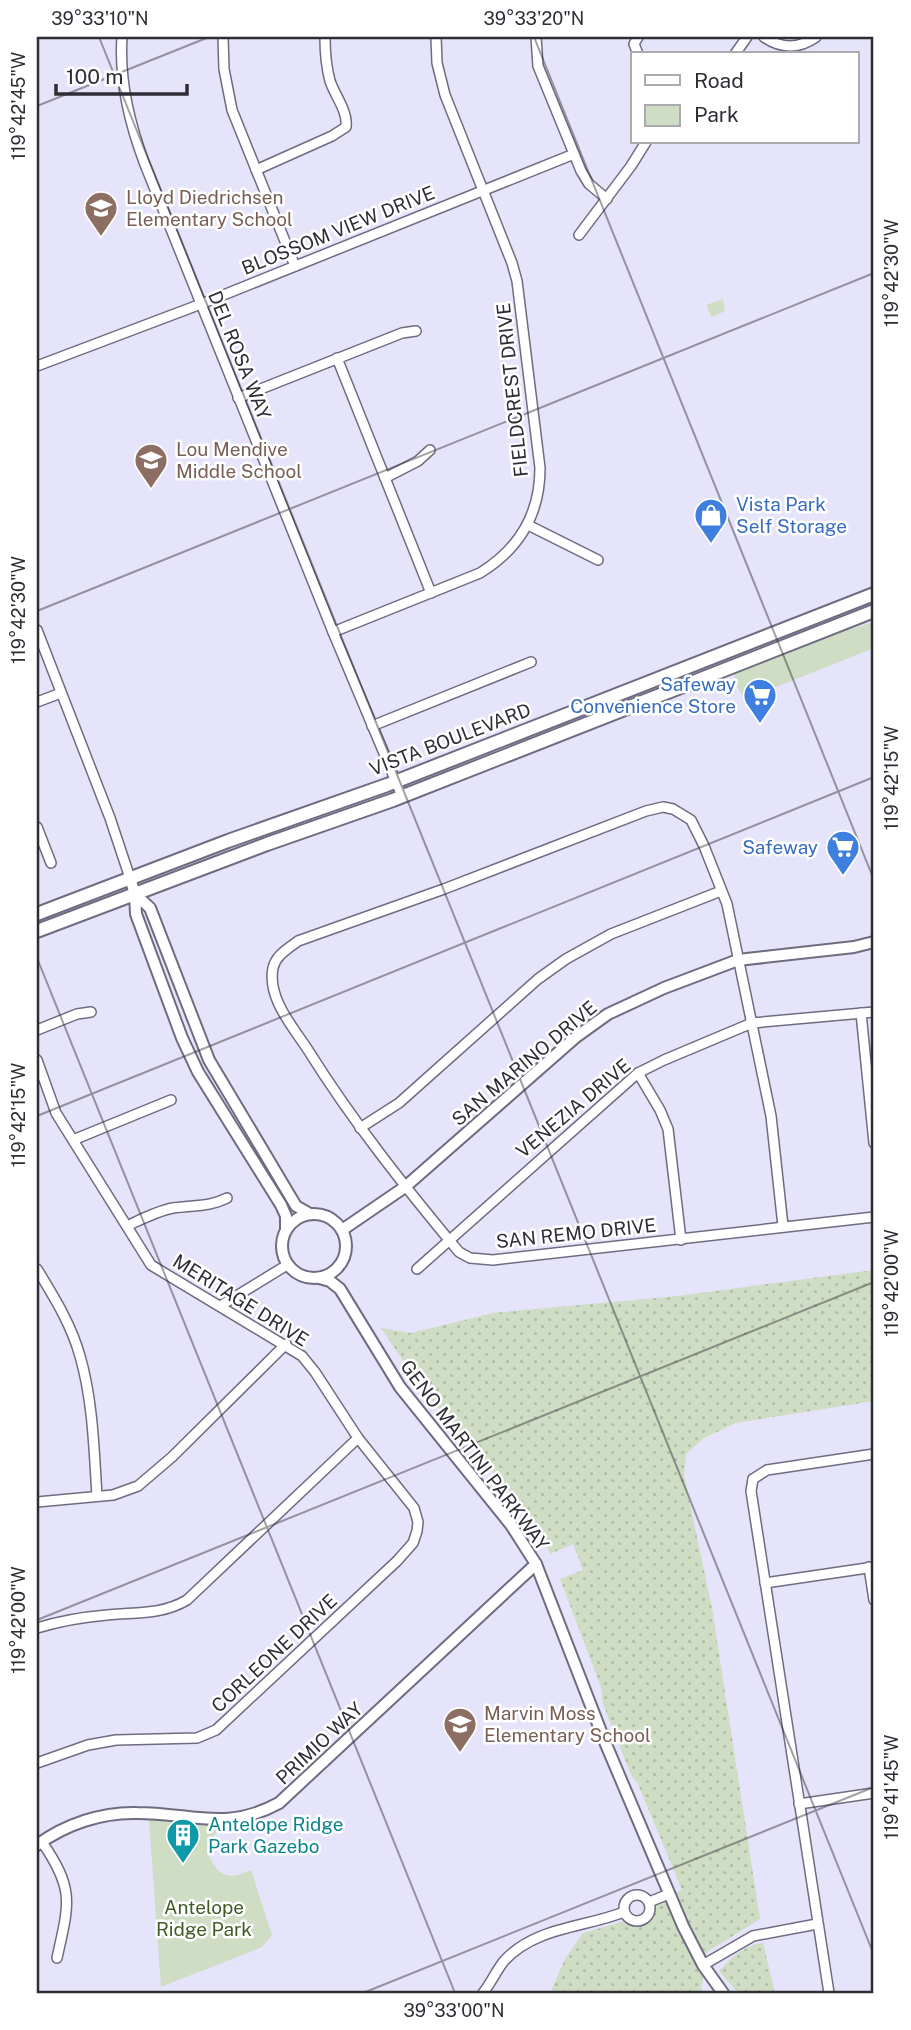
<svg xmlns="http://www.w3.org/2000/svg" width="911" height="2030" font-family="'Public Sans',sans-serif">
	<defs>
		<pattern id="grass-dots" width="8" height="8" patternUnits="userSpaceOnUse" patternTransform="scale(1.75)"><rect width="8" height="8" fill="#ceddc3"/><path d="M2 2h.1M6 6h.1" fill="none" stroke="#b1bea8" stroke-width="1.8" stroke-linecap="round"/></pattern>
	</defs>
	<rect width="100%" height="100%" fill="#e6e4fa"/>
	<g fill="url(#grass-dots)">
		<polygon points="874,1270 874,1401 736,1423 704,1438 686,1454 684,1475 712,1608 760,1919 707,1952 701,1989 704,1993 550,1993 565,1959 583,1933 625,1921 640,1923 650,1916 651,1904 682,1890 638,1784 631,1775 603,1704 601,1687 560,1579 583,1570 573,1544 550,1554 541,1529 421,1387 381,1328 411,1333 493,1313 678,1296"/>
		<path d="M763 1943 775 1993H738L719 1971C732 1957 745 1945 763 1943Z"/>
	</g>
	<g fill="#ceddc3">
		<polygon points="723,299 725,311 712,317 706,305"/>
		<path d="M874 622V648L748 698C737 693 737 684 734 674L737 671 821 638Z"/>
		<path d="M149 1819 216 1825V1832L207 1849C215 1875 227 1882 251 1870L272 1935 262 1947 161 1987Z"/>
	</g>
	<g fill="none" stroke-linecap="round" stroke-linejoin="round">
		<defs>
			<g id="minor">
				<path d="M122 37C119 80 129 122 144 162L333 632 402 796"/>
				<polyline points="223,37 224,69 232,110 295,266"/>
				<polyline points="536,37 538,66 581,171 589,184 607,199"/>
				<path d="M764 37C781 49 799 49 816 37"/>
				<polyline points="638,54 634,44 638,37"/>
				<polyline points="735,54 747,37"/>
				<path d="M256 170 332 136 346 127C348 111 335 96 330 81 326 66 325 52 325 37"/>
				<polyline points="579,235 631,166 646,142"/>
				<polyline points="337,358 431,593"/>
				<polyline points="37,366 201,304 574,154"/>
				<polyline points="238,398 402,333 416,331"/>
				<polyline points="385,478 418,461 430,450"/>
				<polyline points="528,525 598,560"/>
				<polyline points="37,630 110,818 130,878"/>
				<path d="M333 632 480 573C519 549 540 514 540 468L517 281 512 263 445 95 437 63 436 37"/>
				<polyline points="37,702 61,693"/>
				<polyline points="372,726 531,662"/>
				<polyline points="37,827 51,863"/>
				<polyline points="861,1013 874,1143"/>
				<polyline points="37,1030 77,1014 91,1012"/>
				<polyline points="37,1060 56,1113 151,1265 302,1356 315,1372 358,1438 414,1508 418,1522 417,1531 413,1543 397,1561 216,1730 197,1738 116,1740 88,1745 37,1763"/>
				<polyline points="638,1073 660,1110 668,1129 681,1240"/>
				<polyline points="360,1128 399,1103 538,979 566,959 611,934 721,891"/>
				<polyline points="73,1140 171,1100"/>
				<path d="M127 1226C142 1219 157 1211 173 1208 193 1205 210 1207 227 1198"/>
				<path d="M783 1226 771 1116 727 904 704 846 691 820 673 809 663 807 646 811 444 889 298 941C288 949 276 955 273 968 267 998 293 1027 308 1050 353 1122 405 1187 459 1252L470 1258 493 1260 874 1217"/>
				<path d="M37 1269C54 1297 71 1324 80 1356 93 1401 94 1450 97 1496"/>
				<polyline points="417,1269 638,1073 664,1060 752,1023 874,1012"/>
				<polyline points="220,1306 287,1265"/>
				<polyline points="753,1479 751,1491 829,1993"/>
				<polyline points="753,1479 767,1470 874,1454"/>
				<polyline points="37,1502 113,1495 138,1486 172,1457 286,1344"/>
				<polyline points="869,1567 874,1600"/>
				<polyline points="765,1583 874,1567"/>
				<path d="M37 1628C60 1621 83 1617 107 1615 135 1612 162 1615 187 1600L358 1438"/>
				<polyline points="799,1804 874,1793"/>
				<path d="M42 1842C75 1890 69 1903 57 1958"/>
				<circle cx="637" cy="1908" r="13"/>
				<polyline points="649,1902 669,1894"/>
				<polyline points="703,1965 753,1936 817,1924"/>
				<path d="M483 1993C491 1983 496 1971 504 1961 535 1927 583 1928 624 1912"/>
			</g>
			<g id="tertiary">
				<polyline points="130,878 135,894 136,914 182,1038 198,1072 281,1205 286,1216 286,1228"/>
				<polyline points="135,894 150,908 209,1060 296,1206 310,1214"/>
				<circle cx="314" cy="1246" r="32"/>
				<polyline points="342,1230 405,1187 576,1037 608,1014 664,988 738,960 854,947 874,942"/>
				<polyline points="319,1278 330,1281 340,1289 400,1387 511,1525 536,1564 605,1742 683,1926 703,1965 723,1993"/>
				<path d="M37 1845C66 1824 102 1812 137 1813 192 1813 226 1832 279 1803L536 1564"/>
			</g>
			<g id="secondary">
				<polyline points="37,914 228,841 387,785 874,594"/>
				<polyline points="37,931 267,844 393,800 874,611"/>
			</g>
		</defs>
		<use href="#minor" stroke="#6e6c80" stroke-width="12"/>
		<use href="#tertiary" stroke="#6e6c80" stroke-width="14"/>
		<use href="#secondary" stroke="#6e6c80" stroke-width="16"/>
		<use href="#minor" stroke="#fff" stroke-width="9"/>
		<use href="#tertiary" stroke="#fff" stroke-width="10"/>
		<use href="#secondary" stroke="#fff" stroke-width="12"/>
	</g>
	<path fill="none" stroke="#2e2d36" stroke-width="2" stroke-opacity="0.45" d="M99 37 874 1955M534 37 874 880M37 106 209 37M37 611 874 273M37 958 455 1993M37 1116 874 777M37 1620 874 1282M363 1993 874 1787"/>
	<defs>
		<symbol id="school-pin" viewBox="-11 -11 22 30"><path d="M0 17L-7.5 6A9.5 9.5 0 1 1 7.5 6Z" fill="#8d6e63" stroke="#fff"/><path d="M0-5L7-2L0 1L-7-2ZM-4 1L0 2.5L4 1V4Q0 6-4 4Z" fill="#fff"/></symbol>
		<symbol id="shop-pin" viewBox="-11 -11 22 30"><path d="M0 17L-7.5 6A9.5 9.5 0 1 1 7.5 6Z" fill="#3f7fe0" stroke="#fff"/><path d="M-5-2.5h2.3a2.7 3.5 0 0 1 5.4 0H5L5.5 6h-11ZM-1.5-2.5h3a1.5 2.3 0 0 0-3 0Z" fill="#fff"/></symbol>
		<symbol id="supermarket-pin" viewBox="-11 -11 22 30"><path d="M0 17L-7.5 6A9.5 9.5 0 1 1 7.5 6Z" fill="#3f7fe0" stroke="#fff"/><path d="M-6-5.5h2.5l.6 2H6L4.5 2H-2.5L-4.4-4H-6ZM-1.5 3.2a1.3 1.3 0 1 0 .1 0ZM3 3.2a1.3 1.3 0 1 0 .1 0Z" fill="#fff"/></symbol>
		<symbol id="building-pin" viewBox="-11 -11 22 30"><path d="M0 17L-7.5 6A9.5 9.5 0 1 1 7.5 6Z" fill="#0f9aa8" stroke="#fff"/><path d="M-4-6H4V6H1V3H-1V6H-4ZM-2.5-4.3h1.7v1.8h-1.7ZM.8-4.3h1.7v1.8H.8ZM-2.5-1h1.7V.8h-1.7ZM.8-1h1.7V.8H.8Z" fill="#fff"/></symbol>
	</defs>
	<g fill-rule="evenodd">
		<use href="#school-pin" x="82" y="189" width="38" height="52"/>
		<use href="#school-pin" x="132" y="441" width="38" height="52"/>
		<use href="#shop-pin" x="692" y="496" width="38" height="52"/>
		<use href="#supermarket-pin" x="741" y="676" width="38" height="52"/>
		<use href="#supermarket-pin" x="824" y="828" width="38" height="52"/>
		<use href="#school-pin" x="441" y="1705" width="38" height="52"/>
		<use href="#building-pin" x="164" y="1816" width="38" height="52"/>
	</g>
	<g text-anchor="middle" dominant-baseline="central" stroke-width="5" stroke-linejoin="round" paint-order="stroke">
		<g font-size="19" fill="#785e54" stroke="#fff" text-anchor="start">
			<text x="126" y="197">Lloyd Diedrichsen<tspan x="126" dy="22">Elementary School</tspan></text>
			<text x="176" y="449">Lou Mendive<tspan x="176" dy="22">Middle School</tspan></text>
			<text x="484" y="1713">Marvin Moss<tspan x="484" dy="22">Elementary School</tspan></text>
		</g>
		<g font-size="19" fill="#2e2d36" stroke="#fff">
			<text transform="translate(338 230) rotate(-22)">BLOSSOM VIEW DRIVE</text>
			<text transform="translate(240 355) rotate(68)">DEL ROSA WAY</text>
			<text transform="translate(512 390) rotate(-96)">FIELDCREST DRIVE</text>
			<text transform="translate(450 739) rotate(-21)">VISTA BOULEVARD</text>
			<text transform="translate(524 1063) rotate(-40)">SAN MARINO DRIVE</text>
			<text transform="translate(573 1108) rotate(-40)">VENEZIA DRIVE</text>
			<text transform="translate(576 1233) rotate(-6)">SAN REMO DRIVE</text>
			<text transform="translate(241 1300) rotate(32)">MERITAGE DRIVE</text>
			<text transform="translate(475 1455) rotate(53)">GENO MARTINI PARKWAY</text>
			<text transform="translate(274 1653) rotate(-43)">CORLEONE DRIVE</text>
			<text transform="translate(319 1743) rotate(-43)">PRIMIO WAY</text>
		</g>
		<g font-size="19" fill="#366cbe" stroke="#fff" text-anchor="end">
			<text x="736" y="504" text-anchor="start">Vista Park<tspan x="736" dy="22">Self Storage</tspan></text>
			<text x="736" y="684">Safeway<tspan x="736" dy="22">Convenience Store</tspan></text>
			<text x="818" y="847">Safeway</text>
		</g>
		<g font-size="19" fill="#0d838f" stroke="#fff" text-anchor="start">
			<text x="208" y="1824">Antelope Ridge<tspan x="208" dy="22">Park Gazebo</tspan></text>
		</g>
		<g font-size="19" fill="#3f5a22" stroke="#fff">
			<text x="204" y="1907">Antelope<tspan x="204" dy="22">Ridge Park</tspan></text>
		</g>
	</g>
	<rect width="911" height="2030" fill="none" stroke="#ffffff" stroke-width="77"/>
	<rect x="631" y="52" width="228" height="91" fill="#ffffff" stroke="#ababaf" stroke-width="2"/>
	<rect x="645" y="75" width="35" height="10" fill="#ffffff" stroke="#ababaf" stroke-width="2"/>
	<text x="694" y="88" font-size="21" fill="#2e2d36">Road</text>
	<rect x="645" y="105" width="35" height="21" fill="#ceddc3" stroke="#ababaf" stroke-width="2"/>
	<text x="694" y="122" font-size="21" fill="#2e2d36">Park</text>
	<path d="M56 84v10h131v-10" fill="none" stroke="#2e2d36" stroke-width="3.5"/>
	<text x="66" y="84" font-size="21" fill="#2e2d36" stroke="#ffffff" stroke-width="5" paint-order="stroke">100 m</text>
	<rect x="38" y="38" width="834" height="1954" fill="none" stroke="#2e2d36" stroke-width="2.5"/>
	<g font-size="18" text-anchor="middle" fill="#2e2d36">
		<text x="100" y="25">39°33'10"N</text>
		<text x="534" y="25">39°33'20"N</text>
		<text transform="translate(19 106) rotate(-90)" y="6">119°42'45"W</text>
		<text transform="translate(892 273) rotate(-90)" y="6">119°42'30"W</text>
		<text transform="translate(19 610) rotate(-90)" y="6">119°42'30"W</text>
		<text transform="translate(892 778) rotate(-90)" y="6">119°42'15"W</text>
		<text transform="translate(19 1115) rotate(-90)" y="6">119°42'15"W</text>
		<text transform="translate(892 1283) rotate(-90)" y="6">119°42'00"W</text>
		<text transform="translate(19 1620) rotate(-90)" y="6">119°42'00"W</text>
		<text transform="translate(892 1787) rotate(-90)" y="6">119°41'45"W</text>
		<text x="454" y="2017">39°33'00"N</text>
	</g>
</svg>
